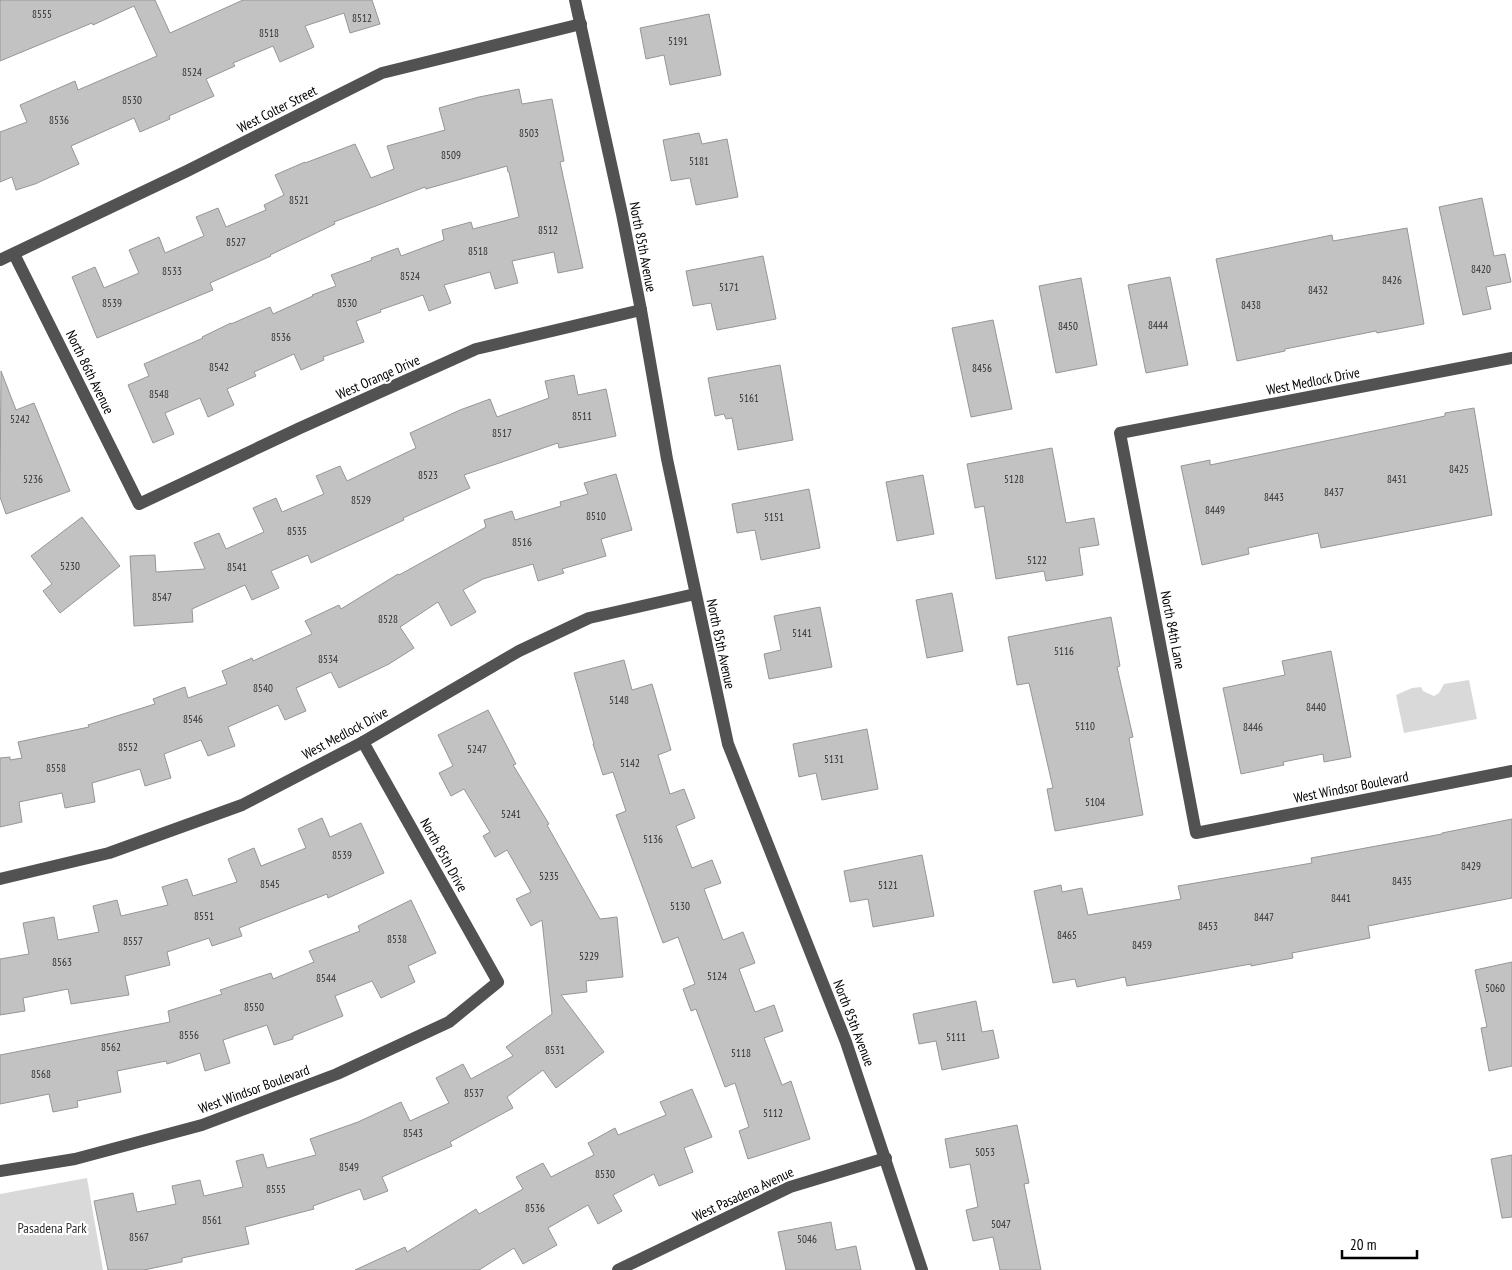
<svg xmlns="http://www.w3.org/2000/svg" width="1512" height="1270" font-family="'PT Sans Narrow',sans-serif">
	<rect width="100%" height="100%" fill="#fff"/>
	<g fill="#d9d9d9">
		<polygon points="1469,680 1477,719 1404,733 1396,695 1412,688 1421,687 1423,691 1434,696 1439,693 1444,684"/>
		<polygon points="87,1178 103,1270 0,1270 0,1194"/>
	</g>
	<g fill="#c2c2c2" stroke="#969696">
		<polygon points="0,0 155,0 170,33 243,0 372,0 380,24 350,33 344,13 305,26 314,47 280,62 273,46 233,63 235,66 206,79 214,96 169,116 170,119 140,132 134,118 71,146 79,164 35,184 16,190 12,177 0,182 0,132 27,122 20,105 75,81 78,90 157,56 134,6 93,25 92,23 0,61"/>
		<polygon points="709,14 721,75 670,85 664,55 646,59 640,28"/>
		<polygon points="519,89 522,104 552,99 564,161 560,162 583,268 558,273 554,252 512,261 518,283 495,289 490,272 444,285 451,303 429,311 423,295 380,310 381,312 356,321 364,342 323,357 324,360 301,370 294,354 254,372 256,376 227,389 234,405 208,417 200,398 165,413 174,434 153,443 128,385 149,376 144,364 203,338 202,337 231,323 231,324 270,307 273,314 313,296 312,295 336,286 331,275 372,260 371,258 398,248 401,256 444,240 442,230 471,222 473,229 519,217 509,172 508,172 507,166 426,189 425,187 334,222 335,224 270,255 271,256 210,283 213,290 97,338 72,277 95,267 104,288 139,273 129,250 159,237 165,253 204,236 196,217 218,208 226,227 266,210 264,205 284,195 275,175 305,162 305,163 355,144 371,178 394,169 387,146 445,130 439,108 479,97"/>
		<polygon points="699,133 702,144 727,139 738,197 696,205 690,178 671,181 663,140"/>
		<polygon points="1482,198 1494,256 1505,254 1511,282 1486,287 1491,309 1463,315 1439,207"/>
		<polygon points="1407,228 1424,324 1377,333 1376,331 1285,349 1285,351 1237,361 1216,259 1332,235 1333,241"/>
		<polygon points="763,256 776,319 717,330 711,303 693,306 686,271"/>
		<polygon points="1170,277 1188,365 1146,373 1128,285"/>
		<polygon points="1081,278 1097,365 1056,373 1039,286"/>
		<polygon points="993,320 1012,409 971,417 952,328"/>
		<polygon points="780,365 793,440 738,450 732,418 726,419 724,414 715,416 708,378"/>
		<polygon points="1,371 16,410 34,403 70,491 6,514 0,497"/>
		<polygon points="574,375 578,395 606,389 616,436 559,448 558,443 464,475 470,488 403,518 404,520 311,563 308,555 271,571 279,588 252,600 245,585 192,609 193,622 134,626 130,556 155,555 156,572 205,569 194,543 219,533 226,549 264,532 253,508 276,498 282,512 324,494 316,476 340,466 347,481 416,448 410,433 460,410 490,399 497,417 549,398 545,381"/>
		<polygon points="1474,408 1492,515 1321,548 1318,533 1248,548 1249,554 1202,565 1181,466 1210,460 1210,465 1445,416 1445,413"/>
		<polygon points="1052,448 1066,523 1094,518 1099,545 1079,548 1083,575 1046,581 1044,571 996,579 984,506 975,508 967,464"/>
		<polygon points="616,474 632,530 601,539 606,556 562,569 564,573 538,581 533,564 483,579 463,590 476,612 451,626 438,602 400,627 414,648 389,664 339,688 331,672 296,688 306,711 285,720 278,705 228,727 235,746 208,756 201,740 164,754 171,778 145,786 140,769 92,783 95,802 65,808 62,793 19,802 22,822 0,827 0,758 10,757 10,760 22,758 18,742 89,727 88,725 155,704 153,699 185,687 188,698 227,684 222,671 252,658 253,661 312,634 305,621 339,605 341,609 398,574 399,575 486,527 484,520 512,511 515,520 561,506 560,502 588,494 584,483"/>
		<polygon points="923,475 934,534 897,541 886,482"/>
		<polygon points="809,489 820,548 761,560 755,530 737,533 732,504"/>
		<polygon points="82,517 120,566 60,613 43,591 52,584 31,556"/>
		<polygon points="952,593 963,651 927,658 916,600"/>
		<polygon points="820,607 832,667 769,679 764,654 781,650 774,616"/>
		<polygon points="1111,617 1120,666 1117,667 1133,737 1129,738 1143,815 1055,831 1047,789 1053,788 1029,683 1017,685 1008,637"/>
		<polygon points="1331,651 1351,757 1324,762 1323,754 1283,762 1284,765 1241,774 1223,688 1285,675 1282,661"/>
		<polygon points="624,660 632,690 652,684 671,750 658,755 670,794 684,789 695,818 676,826 692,868 712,860 721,883 704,889 723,940 743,932 755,963 739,969 755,1012 774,1005 783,1031 764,1038 782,1085 791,1081 810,1139 748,1159 739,1131 749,1127 735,1083 725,1087 696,1009 691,1011 683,989 695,984 678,937 663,943 616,815 626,811 613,772 603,775 593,744 594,744 574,673"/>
		<polygon points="488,710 516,764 513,765 549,824 547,825 600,919 617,917 623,977 586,981 587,992 561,995 604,1052 556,1088 543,1070 507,1097 513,1108 450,1142 452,1146 382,1177 388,1191 364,1200 360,1189 313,1206 314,1209 245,1227 249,1244 182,1258 182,1262 144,1270 108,1270 94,1201 133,1193 137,1212 176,1204 172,1186 200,1180 204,1196 243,1187 236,1161 263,1154 267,1168 316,1155 310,1139 358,1122 401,1102 410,1121 449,1103 436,1078 463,1064 471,1079 513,1056 506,1047 552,1014 542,920 531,926 516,899 531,892 507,850 495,857 483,836 490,832 464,789 451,796 439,773 453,766 438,735"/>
		<polygon points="867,729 878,789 822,800 816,773 799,777 793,744"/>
		<polygon points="322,818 330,837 361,823 384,873 328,898 327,894 239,928 242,936 212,946 209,938 167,952 170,965 125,976 129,995 71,1004 68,989 23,998 25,1011 0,1015 0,959 29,954 23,923 54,917 58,940 99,932 93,906 117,900 121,916 168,905 162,887 187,879 193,896 237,882 228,859 254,848 261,866 306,848 298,829"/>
		<polygon points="1512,819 1512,898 1368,926 1370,938 1292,953 1293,958 1251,966 1251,964 1127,986 1125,977 1077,987 1075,979 1053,983 1034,891 1061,885 1062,892 1082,888 1088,915 1181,899 1178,886 1312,863 1311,858 1442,834 1442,833"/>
		<polygon points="922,855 934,916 873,927 868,899 850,902 844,871"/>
		<polygon points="411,900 436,953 408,966 415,982 381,998 372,981 335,996 343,1016 293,1036 293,1039 274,1045 267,1025 223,1040 230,1063 205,1071 200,1053 167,1064 166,1061 117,1071 121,1092 77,1101 78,1107 53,1112 49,1094 0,1104 0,1055 170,1022 168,1011 222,994 220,990 271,973 273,979 314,962 309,951 360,931 358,926"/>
		<polygon points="1512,962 1512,1066 1489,1071 1481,1028 1487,1027 1475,970"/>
		<polygon points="976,1001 982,1032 993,1030 999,1058 942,1070 936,1041 919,1044 913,1014"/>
		<polygon points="692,1089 712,1137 684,1148 693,1172 659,1186 654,1174 613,1195 622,1211 598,1224 588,1205 548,1228 557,1245 523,1264 514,1248 479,1270 355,1270 405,1247 407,1252 476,1209 479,1214 523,1189 516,1177 543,1163 551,1177 594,1155 588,1143 615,1128 618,1135 666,1115 660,1102"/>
		<polygon points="1017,1125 1029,1183 1024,1184 1041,1270 1000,1270 993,1237 973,1241 966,1210 978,1207 970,1164 950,1168 945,1139"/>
		<polygon points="1512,1155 1512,1217 1502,1218 1491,1159"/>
		<polygon points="831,1222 836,1250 856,1246 861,1270 786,1270 778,1232"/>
	</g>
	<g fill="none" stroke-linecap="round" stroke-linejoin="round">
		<g stroke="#525252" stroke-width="12">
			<polyline points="575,0 622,214 641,310 667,459 728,744 846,1042 922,1270"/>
			<polyline points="14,254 139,504 300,428 476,349 641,310"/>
			<polyline points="0,260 187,171 382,73 581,24"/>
			<polyline points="1512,358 1120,433 1196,833 1512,771"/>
			<polyline points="0,879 109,853 242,805 363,742 519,651 589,618 695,594"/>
			<polyline points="0,1171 75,1159 202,1125 337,1074 449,1022 498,982 363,742"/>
			<polyline points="618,1270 790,1187 886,1158"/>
		</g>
	</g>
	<g text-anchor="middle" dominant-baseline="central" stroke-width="4.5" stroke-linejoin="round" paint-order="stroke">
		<g font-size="11" fill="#303030">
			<text x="42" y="14">8555</text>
			<text x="362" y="18">8512</text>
			<text x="269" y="33">8518</text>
			<text x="678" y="41">5191</text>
			<text x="192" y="72">8524</text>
			<text x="132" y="100">8530</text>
			<text x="59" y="120">8536</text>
			<text x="529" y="133">8503</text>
			<text x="451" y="155">8509</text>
			<text x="699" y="161">5181</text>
			<text x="299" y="200">8521</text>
			<text x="548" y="230">8512</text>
			<text x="236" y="242">8527</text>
			<text x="478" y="251">8518</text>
			<text x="1481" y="269">8420</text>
			<text x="172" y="271">8533</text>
			<text x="410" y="276">8524</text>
			<text x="1392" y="280">8426</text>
			<text x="729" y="287">5171</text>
			<text x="1318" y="290">8432</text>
			<text x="112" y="303">8539</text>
			<text x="347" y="303">8530</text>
			<text x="1251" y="305">8438</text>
			<text x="1158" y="325">8444</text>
			<text x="1068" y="326">8450</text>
			<text x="281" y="337">8536</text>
			<text x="219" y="367">8542</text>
			<text x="982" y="368">8456</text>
			<text x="159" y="394">8548</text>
			<text x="749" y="398">5161</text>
			<text x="582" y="416">8511</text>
			<text x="20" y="419">5242</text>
			<text x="502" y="433">8517</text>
			<text x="1459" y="469">8425</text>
			<text x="428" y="475">8523</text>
			<text x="33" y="479">5236</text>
			<text x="1014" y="479">5128</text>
			<text x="1397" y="479">8431</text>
			<text x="1334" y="492">8437</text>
			<text x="1274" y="497">8443</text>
			<text x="361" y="500">8529</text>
			<text x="1215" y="510">8449</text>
			<text x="596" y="516">8510</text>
			<text x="774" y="517">5151</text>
			<text x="297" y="531">8535</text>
			<text x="522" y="542">8516</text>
			<text x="1037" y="560">5122</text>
			<text x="70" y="566">5230</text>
			<text x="237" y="567">8541</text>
			<text x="162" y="597">8547</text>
			<text x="388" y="619">8528</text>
			<text x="802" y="633">5141</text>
			<text x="1064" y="651">5116</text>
			<text x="328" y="659">8534</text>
			<text x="263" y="688">8540</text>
			<text x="619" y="700">5148</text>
			<text x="1316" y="707">8440</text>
			<text x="193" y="719">8546</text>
			<text x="1085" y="726">5110</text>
			<text x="1253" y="727">8446</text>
			<text x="128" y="747">8552</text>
			<text x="477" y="749">5247</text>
			<text x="834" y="759">5131</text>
			<text x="630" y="763">5142</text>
			<text x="56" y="768">8558</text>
			<text x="1095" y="802">5104</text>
			<text x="511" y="814">5241</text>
			<text x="653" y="839">5136</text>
			<text x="342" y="855">8539</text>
			<text x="1471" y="866">8429</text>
			<text x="549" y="876">5235</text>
			<text x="1402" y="881">8435</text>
			<text x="270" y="884">8545</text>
			<text x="888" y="885">5121</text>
			<text x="1341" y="898">8441</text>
			<text x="680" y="906">5130</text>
			<text x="204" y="916">8551</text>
			<text x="1264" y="917">8447</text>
			<text x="1208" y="926">8453</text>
			<text x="1067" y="935">8465</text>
			<text x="397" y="939">8538</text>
			<text x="133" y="941">8557</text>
			<text x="1142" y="945">8459</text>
			<text x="589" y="956">5229</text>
			<text x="62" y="962">8563</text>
			<text x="717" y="976">5124</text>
			<text x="326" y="978">8544</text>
			<text x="1495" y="988">5060</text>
			<text x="254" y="1007">8550</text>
			<text x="189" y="1035">8556</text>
			<text x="956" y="1037">5111</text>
			<text x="111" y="1047">8562</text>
			<text x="555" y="1050">8531</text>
			<text x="741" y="1053">5118</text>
			<text x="41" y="1074">8568</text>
			<text x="474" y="1093">8537</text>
			<text x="773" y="1113">5112</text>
			<text x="413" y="1133">8543</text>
			<text x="985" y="1152">5053</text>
			<text x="349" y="1167">8549</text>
			<text x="605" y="1174">8530</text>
			<text x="276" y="1189">8555</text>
			<text x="535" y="1208">8536</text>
			<text x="212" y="1220">8561</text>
			<text x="1001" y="1224">5047</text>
			<text x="139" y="1237">8567</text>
			<text x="807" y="1239">5046</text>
		</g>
		<g font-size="14" fill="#000" stroke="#fff">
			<text transform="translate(277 109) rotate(-27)">West Colter Street</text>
			<text transform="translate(643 247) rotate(79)">North 85th Avenue</text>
			<text transform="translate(90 372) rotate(64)">North 86th Avenue</text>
			<text transform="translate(378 377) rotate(-24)">West Orange Drive</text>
			<text transform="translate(1313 381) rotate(-11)">West Medlock Drive</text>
			<text transform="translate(1173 630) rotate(79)">North 84th Lane</text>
			<text transform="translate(721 644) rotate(78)">North 85th Avenue</text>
			<text transform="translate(345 733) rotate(-28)">West Medlock Drive</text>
			<text transform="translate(1351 787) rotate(-11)">West Windsor Boulevard</text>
			<text transform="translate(444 855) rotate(61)">North 85th Drive</text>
			<text transform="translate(854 1023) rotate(69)">North 85th Avenue</text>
			<text transform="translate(254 1089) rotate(-20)">West Windsor Boulevard</text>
			<text transform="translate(743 1194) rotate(-25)">West Pasadena Avenue</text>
		</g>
		<g font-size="14" fill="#303030" stroke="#fff">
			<text x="52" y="1228">Pasadena Park</text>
		</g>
	</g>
	<path d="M1342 1250v8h75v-8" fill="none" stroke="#000000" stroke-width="2.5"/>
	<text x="1350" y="1250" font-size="15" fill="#000000" stroke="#ffffff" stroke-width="4" paint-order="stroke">20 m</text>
</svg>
